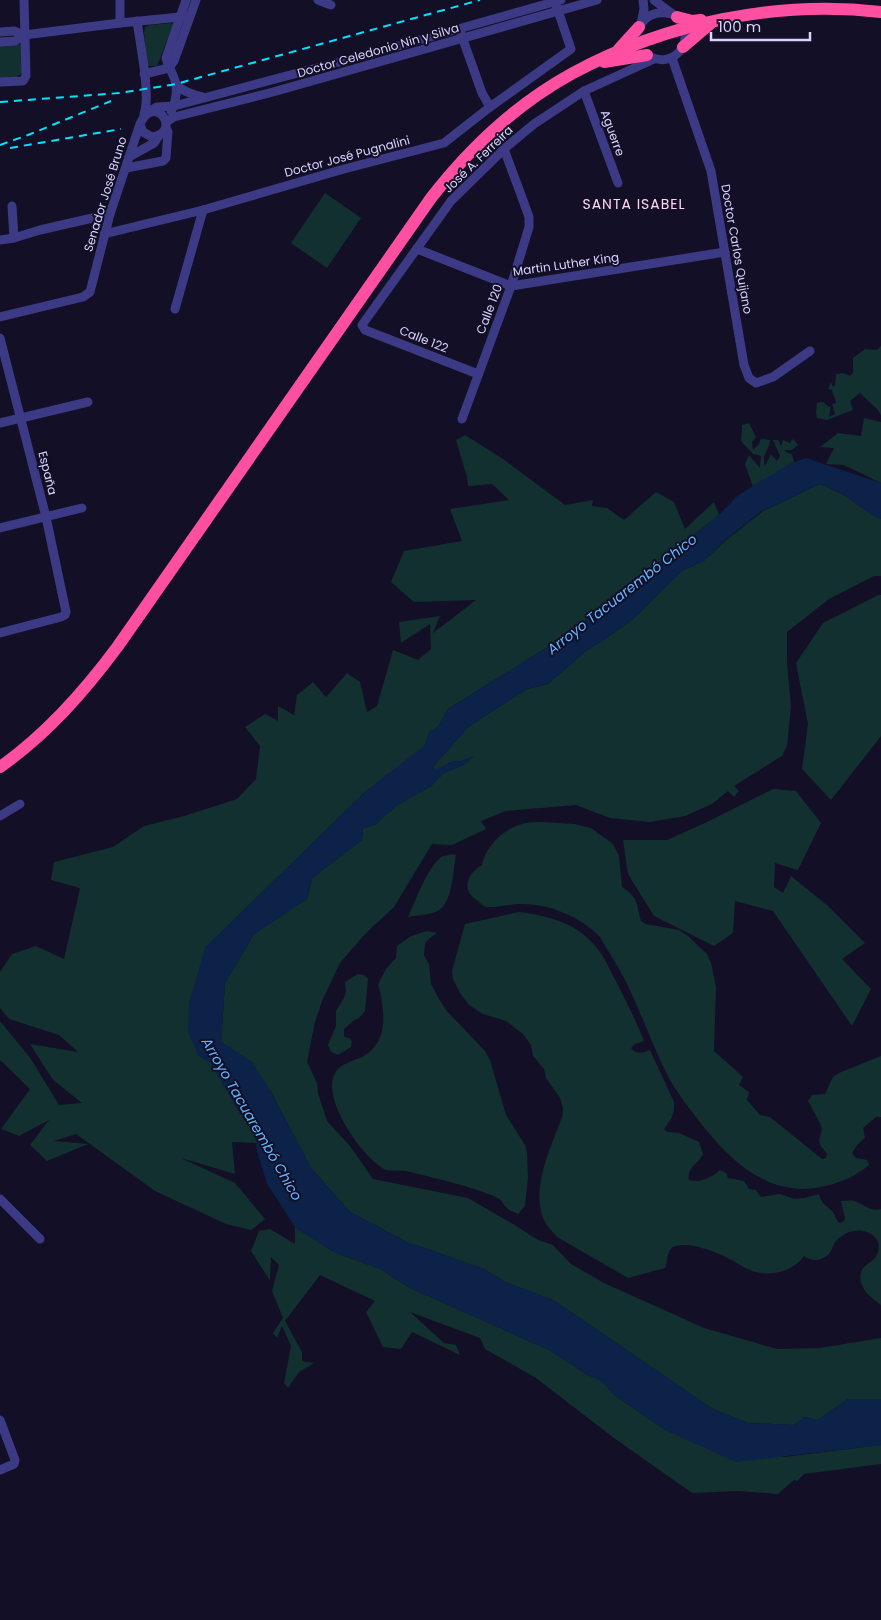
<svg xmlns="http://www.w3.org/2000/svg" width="881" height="1620" font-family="Poppins,sans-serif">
	<rect width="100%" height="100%" fill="#130f26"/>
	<g fill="#12302f">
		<polygon points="172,23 173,25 157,66 149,66 147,64 144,32 145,27 150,25"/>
		<polygon points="22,44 24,72 13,79 0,79 0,46"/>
		<polygon points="325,193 361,218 327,268 291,243"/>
		<polygon points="881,346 881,415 877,409 860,393 850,401 853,410 827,420 817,418 816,413 817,403 823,402 829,407 831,406 829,417 835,414 832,404 836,403 832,390 828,389 831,382 833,387 835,385 836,374 843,373 850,376 853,373 853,358 865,349 877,350"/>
		<polygon points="864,418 881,422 881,483 844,465 826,464 834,448 820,447 838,433 861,436"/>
		<path d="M749 423 756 437 752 442 753 450 758 445 761 439 770 440C769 452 761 453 765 466L771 454 777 461 780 456 773 440H778L781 446 783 440 790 443 793 439 798 445 792 450H784L788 453 792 454 794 462 753 487 745 464 749 455 760 468 761 456 753 454 741 441 742 425Z"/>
		<polygon points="465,435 503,459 565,505 593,500 592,506 607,508 624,520 656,492 674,502 685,529 714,502 719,515 567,635 448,709 438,727 429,732 425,746 365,792 205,948 198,1055 231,1076 237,1109 255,1134 256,1143 232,1142 235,1174 181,1158 235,1183 265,1219 251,1230 226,1224 155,1191 76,1134 54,1141 88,1144 47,1161 30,1145 49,1120 19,1136 1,1129 30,1089 0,1060 0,1021 31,1059 59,1105 82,1103 53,1080 30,1044 78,1052 59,1035 9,1019 0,1008 0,972 12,954 36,946 64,959 80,888 51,880 54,862 113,847 144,826 184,816 237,799 256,779 260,746 245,727 265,714 278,721 278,706 294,715 297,695 313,682 326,697 347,673 360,682 367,712 377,706 393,650 418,660 431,649 430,624 401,643 399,622 440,616 433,633 476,600 414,602 391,582 404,551 462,541 450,509 509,500 492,484 468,486 467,477 456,440"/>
		<polygon points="820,484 844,495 872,515 881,519 881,576 874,576 829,599 787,632 787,662 791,707 787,746 782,756 734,786 739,791 734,797 728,791 712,804 685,816 650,822 610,818 576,805 506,811 481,821 486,829 452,845 432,844 394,907 366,933 340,963 322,1001 315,1022 307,1062 317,1083 318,1093 327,1121 350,1146 373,1179 468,1198 513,1224 538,1240 553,1245 571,1264 604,1283 704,1328 777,1349 820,1348 881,1338 881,1399 848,1399 818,1420 805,1417 794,1425 748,1423 713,1409 553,1300 505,1282 484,1269 407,1242 350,1212 311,1168 271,1092 221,1042 225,983 254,934 307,899 312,878 362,840 363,828 376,824 396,806 431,786 444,773 465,764 473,757 462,761 451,762 438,770 432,768 468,727 527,689 548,684 587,650 604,640 633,619 683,570 704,561 724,542 763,511"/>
		<polygon points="878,595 881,595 881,736 831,800 802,769 808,724 796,663 823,623"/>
		<polygon points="773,789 796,791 821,823 798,870 775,863 774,887 783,893 791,876 828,906 865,943 842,959 871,989 852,1026 773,911 735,901 733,933 714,946 654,916 628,874 623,840 667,840 707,822"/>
		<path d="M542 822 575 824 591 828 613 844 619 856 622 887C639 898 636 903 641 921L646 924 679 930 688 936 707 954 711 963 716 987 714 1051 743 1077 739 1085 749 1092 747 1100 760 1115 770 1117 822 1159 826 1158 827 1154 820 1145 819 1140 822 1129 820 1123 808 1101 812 1095 825 1094 833 1077 839 1073 881 1056V1117H876L863 1128 865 1138 858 1144 852 1153 856 1158 867 1160 869 1165C856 1176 842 1182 825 1186 770 1200 730 1161 699 1121 689 1108 678 1094 670 1080 654 1050 643 1017 628 986 620 969 609 953 600 937 580 916 547 903 519 904 510 904 494 908 488 907 484 907 480 903 478 901 460 890 467 874 482 865 486 845 505 827 526 823 531 822 537 822 542 822Z"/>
		<path d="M451 854 456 855C453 869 453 902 439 910 431 915 417 915 408 917 415 902 429 863 443 856 444 856 450 855 451 854Z"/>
		<path d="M519 912C552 916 583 925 602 955 608 964 612 975 618 985 627 1004 637 1022 644 1041L635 1044 631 1048C637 1055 642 1053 650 1050L674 1102C675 1114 671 1120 664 1129L668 1132 679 1133 699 1142 703 1154C698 1165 687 1166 689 1180 700 1183 711 1178 720 1170L726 1173 728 1178 744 1181 749 1189 756 1190 761 1197 780 1194 795 1199 804 1198 819 1194C821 1204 826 1205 832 1211 835 1214 836 1219 839 1223L843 1222 845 1219 841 1201C845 1201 850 1200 854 1201 864 1204 869 1212 881 1209V1305C873 1299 863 1292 861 1282 860 1278 860 1274 862 1270 864 1266 869 1263 873 1260 881 1252 881 1240 871 1234 859 1227 845 1231 836 1241 833 1245 832 1250 829 1254 822 1261 812 1262 804 1256 793 1272 770 1277 752 1271 744 1268 736 1262 728 1258 716 1252 702 1247 688 1245 683 1245 678 1245 673 1247 666 1252 668 1262 665 1268L628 1278 557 1237C551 1230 544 1223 542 1215 532 1184 553 1143 563 1114V1108L560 1098 546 1078 544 1069 533 1056 531 1045 523 1034 506 1021 483 1014 469 1005 460 993 453 979 452 971 465 924Z"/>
		<path d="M427 931 437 933 430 938 425 943 424 955 429 964 431 984 438 997 446 1010 485 1051 490 1060 506 1115 525 1145 527 1152 528 1178 525 1206 518 1214C515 1212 510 1211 508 1209 504 1206 502 1200 498 1198 492 1195 486 1193 480 1191 456 1183 431 1177 406 1171 400 1170 390 1172 384 1169 362 1157 317 1094 337 1070 344 1063 352 1061 360 1058 390 1044 385 1011 378 984L386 969 396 958 397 946 411 936Z"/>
		<polygon points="358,974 364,975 368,979 365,1011 359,1018 353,1021 344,1029 344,1037 349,1038 352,1041 351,1047 338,1055 331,1052 328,1045 336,1026 336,1011 344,998 346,991 345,982"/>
		<polygon points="295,1227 334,1252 380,1269 410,1288 549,1350 586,1374 602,1381 613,1394 665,1430 784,1457 881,1445 881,1464 804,1474 797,1481 794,1480 778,1494 739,1491 692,1493 614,1438 536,1378 485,1349 480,1338 410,1312 444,1343 456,1345 460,1355 412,1332 401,1349 383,1347 366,1312 375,1301 320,1275 285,1321 302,1352 302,1361 314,1363 299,1372 288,1388 284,1383 291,1346 282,1326 277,1338 273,1333 283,1318 272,1291 279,1265 271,1257 270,1281 251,1251 259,1231 270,1229 295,1244"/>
	</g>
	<polygon fill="#0c2248" points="806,458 881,483 881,519 872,515 844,495 820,484 762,511 724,541 704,561 683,570 633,619 604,640 587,650 548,684 527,689 468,727 432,768 438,769 451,762 462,761 475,756 465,764 444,773 431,786 396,806 376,824 363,828 362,840 312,878 307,899 254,934 225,983 221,1042 252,1062 271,1092 311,1168 350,1212 407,1242 484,1269 505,1282 553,1300 713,1409 748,1423 794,1425 805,1417 818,1420 848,1399 881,1399 881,1445 736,1462 665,1430 613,1394 602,1381 586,1374 549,1350 410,1288 380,1269 334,1252 295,1227 267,1184 257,1151 255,1134 237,1109 231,1076 198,1055 188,1032 189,1003 205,948 365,792 424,746 429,732 438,727 448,709 567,635 719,515 736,497 757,483 792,463"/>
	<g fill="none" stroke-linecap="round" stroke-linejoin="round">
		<polyline stroke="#0c2248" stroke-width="12" points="214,1057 241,1104"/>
		<g stroke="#3d3a85" stroke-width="9">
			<polyline points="318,0 331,5"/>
			<path d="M137 21C140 44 151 95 144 114"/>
			<polyline points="120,23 120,0"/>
			<polyline points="641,24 644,9 643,0"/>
			<polyline points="0,32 14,31 24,35"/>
			<path d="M638 32C642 16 656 10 671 14"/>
			<polyline points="461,34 482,93 490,107"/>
			<polyline points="0,42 15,41 24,35 120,23 190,16"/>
			<path d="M651 57C671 67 692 47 683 26 678 15 663 8 654 0"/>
			<polyline points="672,58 711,171 744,365 749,378 756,383 773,377 810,351"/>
			<polyline points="169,68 174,61 196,0"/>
			<polyline points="144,74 169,68"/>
			<polyline points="0,82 23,81 26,76 24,0"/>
			<path d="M176 85C184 92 193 95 203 97"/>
			<polyline points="584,91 618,183"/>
			<path d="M171 111C175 105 177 93 176 86 176 78 168 67 166 58L186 0"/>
			<polyline points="148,112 157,107 174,106 373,53 561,0"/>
			<polyline points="166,122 174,117 273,92 597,0"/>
			<polyline points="129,157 154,143 158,137"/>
			<polyline points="126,168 163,161 166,158 168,132 166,128"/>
			<polyline points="12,206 14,238"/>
			<polyline points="104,234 203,210 344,169 444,143 490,107 571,49 555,2"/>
			<polyline points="0,240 14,238 40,230 110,214"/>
			<polyline points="417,249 511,286 725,252"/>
			<polyline points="175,309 203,210"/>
			<path d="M0 317 83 297 90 292 110 214 140 124C155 91 183 133 152 137L143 132 140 124"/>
			<polyline points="0,338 46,517 66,612 65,615 61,617 0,633"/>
			<polyline points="478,374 365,330 362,325 451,201 504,149 534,124 584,91 654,59"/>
			<polyline points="462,419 511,286 529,227 529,217 524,203 504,149"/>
			<polyline points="0,423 88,402"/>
			<polyline points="0,528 82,508"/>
			<polyline points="0,816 20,804"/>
			<polyline points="0,1199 40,1239"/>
			<polyline points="0,1420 15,1460 14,1464 0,1470"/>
		</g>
		<g stroke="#ff4fa3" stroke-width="12">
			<polyline points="677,17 692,21 701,20"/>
			<polyline points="683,47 710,24"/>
			<polyline points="619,49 639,27"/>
			<polyline points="604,62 647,55"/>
			<path d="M0 767C47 734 84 692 118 646L431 198C469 149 518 103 573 73 666 23 776 0 881 12"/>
		</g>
		<g stroke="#00e5ff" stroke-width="2" stroke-dasharray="8 6" stroke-linecap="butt">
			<polyline points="0,102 120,93 176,84 480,0"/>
			<polyline points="0,145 28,135 111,101"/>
			<polyline points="10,148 121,129"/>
		</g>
	</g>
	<g text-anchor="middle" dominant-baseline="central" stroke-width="4" stroke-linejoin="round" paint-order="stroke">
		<g font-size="12" fill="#d9d4ff" stroke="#130f26">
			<text transform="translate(378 50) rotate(-16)">Doctor Celedonio Nin y Silva</text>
			<text transform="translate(613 133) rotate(70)">Aguerre</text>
			<text transform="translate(347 156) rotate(-15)">Doctor José Pugnalini</text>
			<text transform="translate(478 159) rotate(-44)">José A. Ferreira</text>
			<text transform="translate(105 194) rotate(-73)">Senador José Bruno</text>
			<text transform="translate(737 249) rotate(80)">Doctor Carlos Quijano</text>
			<text transform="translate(566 264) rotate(-8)">Martin Luther King</text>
			<text transform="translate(489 309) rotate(-69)">Calle 120</text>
			<text transform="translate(424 339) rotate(22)">Calle 122</text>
			<text transform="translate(48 473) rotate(76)">España</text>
		</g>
		<g font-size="14" letter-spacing="1" fill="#ffd6f0" stroke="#130f26">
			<text x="634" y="204">SANTA ISABEL</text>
		</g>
		<g font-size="14" font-style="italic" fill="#62b6ff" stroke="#130f26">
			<text transform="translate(622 594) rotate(-38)">Arroyo Tacuarembó Chico</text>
			<text transform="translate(252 1119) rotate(60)">Arroyo Tacuarembó Chico</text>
		</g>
	</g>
	<path d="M711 32v8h99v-8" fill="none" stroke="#d9d4ff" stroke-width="2.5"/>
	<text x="718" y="32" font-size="15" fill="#d9d4ff" stroke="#130f26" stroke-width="4" paint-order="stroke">100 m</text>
</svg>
